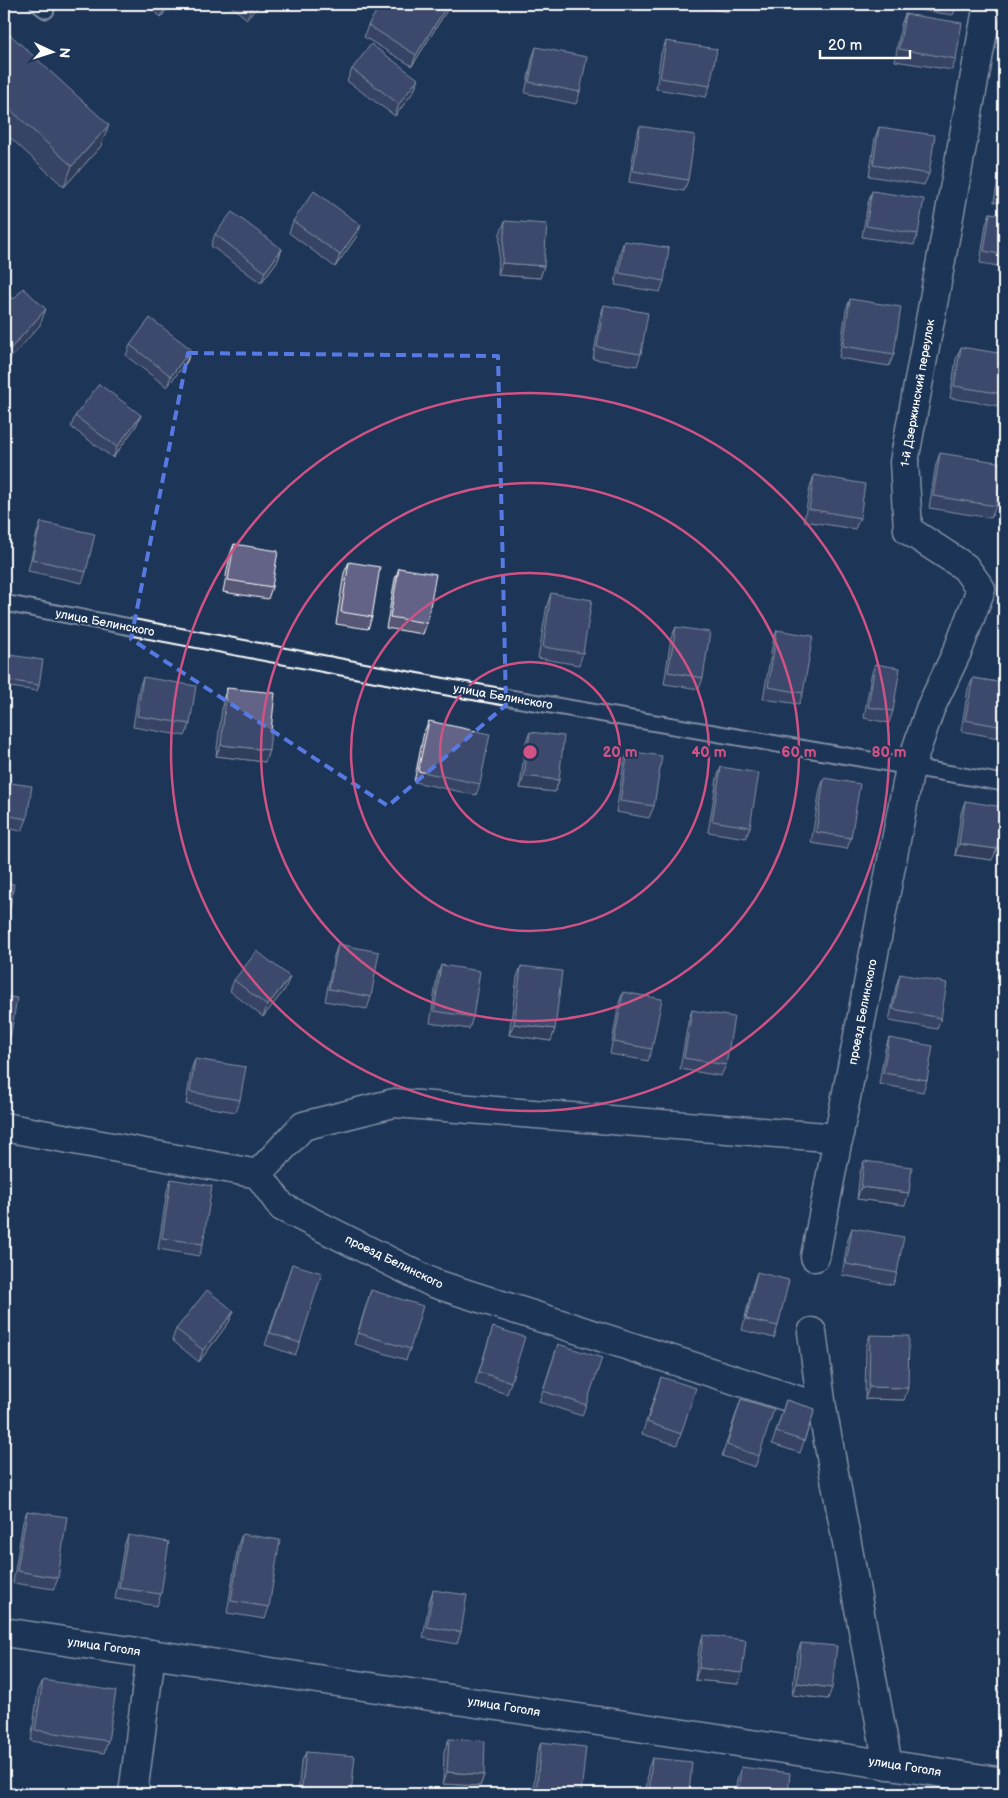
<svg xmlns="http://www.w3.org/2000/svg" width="1008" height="1798" font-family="'Balsamiq Sans',sans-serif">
	<rect width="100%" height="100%" fill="#1d3557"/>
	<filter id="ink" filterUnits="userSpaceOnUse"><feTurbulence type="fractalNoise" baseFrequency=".02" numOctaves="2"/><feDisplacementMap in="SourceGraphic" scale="10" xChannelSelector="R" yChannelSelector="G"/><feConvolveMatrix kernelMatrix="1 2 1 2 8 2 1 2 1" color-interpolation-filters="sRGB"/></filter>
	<g filter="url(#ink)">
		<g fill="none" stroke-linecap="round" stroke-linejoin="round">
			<defs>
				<g id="service">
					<polyline points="38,4 46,10"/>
					<polyline points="4,603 452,688 1004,783"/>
				</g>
				<g id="minor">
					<polyline points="4,1127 258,1174 282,1207 433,1283 822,1408"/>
					<polyline points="258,1174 303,1126 394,1103 839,1138"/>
					<polyline points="815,1257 910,768 930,709 958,650 981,589 965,567 908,530 904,462 988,4"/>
					<polyline points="812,1332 822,1408 888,1765"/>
					<polyline points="4,1632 1004,1782"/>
					<polyline points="133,1794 151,1654"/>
				</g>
			</defs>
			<use href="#service" stroke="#fff" stroke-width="19"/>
			<use href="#minor" stroke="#fff" stroke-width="31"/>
			<use href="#service" stroke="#1d3557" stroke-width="15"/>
			<use href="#minor" stroke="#1d3557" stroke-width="28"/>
		</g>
		<g fill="#565674" stroke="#fff">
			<polygon points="145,4 171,4 161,17"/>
			<polygon points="228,4 260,4 247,19"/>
			<polygon points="680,4 732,4 729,12"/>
			<polygon points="913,4 958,4 953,15 912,9"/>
			<polygon points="449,7 412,66 364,37 368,25"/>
			<polygon points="905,14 956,59 952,70 895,61 901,25"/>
			<polygon points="4,29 101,146 64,187 4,132"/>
			<polygon points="666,41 710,86 706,97 656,89 661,53"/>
			<polygon points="536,47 580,92 576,104 525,93 532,59"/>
			<polygon points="352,69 418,79 414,91 395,116 347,81"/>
			<polygon points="640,126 688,180 684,191 629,182 636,137"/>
			<polygon points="879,127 929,174 924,185 869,176 875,138"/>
			<polygon points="1004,156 1004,204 994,202 1000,167"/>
			<polygon points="872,191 918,234 914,245 862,237 868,203"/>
			<polygon points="990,213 1004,215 1004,267 980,263 986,224"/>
			<polygon points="293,221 357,236 335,267 289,233"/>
			<polygon points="505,221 544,266 540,278 498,275 500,233"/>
			<polygon points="215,234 282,249 278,260 261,283 211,246"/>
			<polygon points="624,241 664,281 660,292 615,285 620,252"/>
			<polygon points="850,299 894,354 889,366 839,358 846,310"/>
			<polygon points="604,305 641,354 637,366 593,359 600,317"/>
			<polygon points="130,345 187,361 167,387 126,356"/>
			<polygon points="961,347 1003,394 999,406 950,398 956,359"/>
			<polygon points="141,415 136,426 113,458 71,427 75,416"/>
			<polygon points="940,453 996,506 991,518 929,508 936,464"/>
			<polygon points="814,475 860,518 855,529 804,521 810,487"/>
			<polygon points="41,522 86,572 82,583 28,571 37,533"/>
			<polygon points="234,544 272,587 268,599 223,592 230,555"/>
			<polygon points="349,562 372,617 368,629 336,624 344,573"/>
			<polygon points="399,568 427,623 423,634 386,628 395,579"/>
			<polygon points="551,593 583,653 579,665 538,658 547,605"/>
			<polygon points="676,627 703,678 699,689 664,684 671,638"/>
			<polygon points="777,630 803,693 799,704 763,699 773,642"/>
			<polygon points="10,655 39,685 37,691 4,686 8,661"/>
			<polygon points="875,664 893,711 889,723 864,718 871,676"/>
			<polygon points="143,677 190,724 185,736 133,727 139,688"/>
			<polygon points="973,678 1004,683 1004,739 961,731 968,689"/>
			<polygon points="227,688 269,750 265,762 216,756 223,700"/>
			<polygon points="429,721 480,784 476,795 414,782 424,732"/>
			<polygon points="530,732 559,780 555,792 520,788 525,744"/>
			<polygon points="628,751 654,806 649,818 616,812 624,762"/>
			<polygon points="721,767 750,827 746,838 708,832 717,778"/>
			<polygon points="824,778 851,838 847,849 811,843 820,789"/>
			<polygon points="4,782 27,819 22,831 4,828"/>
			<polygon points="965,801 992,860 955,855 961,813"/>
			<polygon points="4,882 8,921 4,933"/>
			<polygon points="338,944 371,997 367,1009 325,1001 334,956"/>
			<polygon points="441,965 473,1017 469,1029 430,1023 437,977"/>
			<polygon points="521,966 551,1041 509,1035 517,977"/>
			<polygon points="900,974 941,1018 937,1029 889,1021 896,986"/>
			<polygon points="234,980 285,989 263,1017 230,991"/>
			<polygon points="623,992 652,1049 648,1061 610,1054 619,1003"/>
			<polygon points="4,996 11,1034 7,1046 4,1045"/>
			<polygon points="692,1010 726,1065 721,1076 680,1069 688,1022"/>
			<polygon points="889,1038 927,1080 923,1092 879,1084 885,1049"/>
			<polygon points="195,1059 240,1100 236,1112 186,1104 191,1070"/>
			<polygon points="864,1161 905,1205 857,1199 860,1172"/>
			<polygon points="171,1179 203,1244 199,1256 158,1249 167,1191"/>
			<polygon points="852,1228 897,1273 893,1285 842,1275 848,1239"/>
			<polygon points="292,1264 300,1343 295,1355 265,1345"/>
			<polygon points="757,1272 778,1326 774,1338 742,1330 753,1284"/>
			<polygon points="371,1290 410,1349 406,1360 354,1344"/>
			<polygon points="234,1311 229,1322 199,1362 172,1340 176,1329"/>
			<polygon points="493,1327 511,1382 507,1394 475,1384"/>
			<polygon points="870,1335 904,1400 865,1399 866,1347"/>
			<polygon points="558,1344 586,1405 582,1416 539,1402"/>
			<polygon points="661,1377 681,1434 677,1445 642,1434"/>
			<polygon points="741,1399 759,1456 755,1467 722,1456"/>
			<polygon points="786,1400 815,1409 800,1453 772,1444"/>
			<polygon points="27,1511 58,1578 54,1589 13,1583 23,1522"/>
			<polygon points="242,1534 269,1607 265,1619 227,1613 238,1545"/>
			<polygon points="128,1535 161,1594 157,1606 115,1599 124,1546"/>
			<polygon points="1004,1550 1004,1598 999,1597"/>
			<polygon points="433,1590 461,1632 457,1644 423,1638 429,1602"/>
			<polygon points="703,1635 738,1684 695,1680 699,1647"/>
			<polygon points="801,1643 828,1699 792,1695 797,1654"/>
			<polygon points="43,1680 108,1741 104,1753 31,1741 38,1691"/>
			<polygon points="449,1739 484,1775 480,1786 443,1784 444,1751"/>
			<polygon points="541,1742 581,1794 533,1794 537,1754"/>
			<polygon points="306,1752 351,1794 298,1794 301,1763"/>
			<polygon points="652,1758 689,1794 646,1794 648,1769"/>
			<polygon points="741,1767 788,1794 735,1794 737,1779"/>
		</g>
		<g fill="#46465e" stroke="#fff">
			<polygon points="166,4 171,4 161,17"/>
			<polygon points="253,4 260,4 247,19"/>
			<polygon points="448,4 450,4 449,7 412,66 416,55"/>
			<polygon points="418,79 414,91 395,116 399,104"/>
			<polygon points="109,125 101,146 64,187 72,166"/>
			<polygon points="361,225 357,236 335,267 340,255"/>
			<polygon points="282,249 278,260 261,283 265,272"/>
			<polygon points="502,263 544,266 540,278 498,275"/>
			<polygon points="46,309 40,325 4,366 4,356"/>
			<polygon points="191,349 187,361 167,387 171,376"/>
			<polygon points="141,415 136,426 113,458 117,447"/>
			<polygon points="221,745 269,750 265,762 216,756"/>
			<polygon points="524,776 559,780 555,792 520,788"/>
			<polygon points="959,844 997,849 992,860 955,855"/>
			<polygon points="290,977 285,989 263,1017 267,1006"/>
			<polygon points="514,1024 555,1029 551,1041 509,1035"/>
			<polygon points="861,1187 909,1193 905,1205 857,1199"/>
			<polygon points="234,1311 229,1322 199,1362 203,1350"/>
			<polygon points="869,1387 908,1388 904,1400 865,1399"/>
			<polygon points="1003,1586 1004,1586 1004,1598 999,1597"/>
			<polygon points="699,1668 742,1673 738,1684 695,1680"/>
			<polygon points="797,1683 832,1688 828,1699 792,1695"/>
			<polygon points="447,1772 484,1775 480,1786 443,1784"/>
		</g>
		<g fill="#646487" stroke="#fff">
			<polygon points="381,4 448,4 416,55 368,25"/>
			<polygon points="905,14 962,23 956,59 899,49"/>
			<polygon points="4,29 109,125 72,166 4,104"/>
			<polygon points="666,41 717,49 710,86 660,78"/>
			<polygon points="371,44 418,79 399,104 352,69"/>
			<polygon points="536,47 587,57 580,92 529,82"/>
			<polygon points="640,126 695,135 688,180 633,171"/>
			<polygon points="879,127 935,135 929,174 873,165"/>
			<polygon points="1004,156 1004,192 998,191"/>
			<polygon points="314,191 361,225 340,255 293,221"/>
			<polygon points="872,191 924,199 918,234 866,226"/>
			<polygon points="232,212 282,249 265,272 215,234"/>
			<polygon points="990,213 1004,215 1004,255 984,251"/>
			<polygon points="505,221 547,224 544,266 502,263"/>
			<polygon points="624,241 669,248 664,281 619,273"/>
			<polygon points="23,288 46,309 4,356 4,290 14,299"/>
			<polygon points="850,299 901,307 894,354 843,346"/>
			<polygon points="604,305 648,313 641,354 597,347"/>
			<polygon points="150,318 191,349 171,376 130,345"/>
			<polygon points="961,347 1004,354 1004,386 1003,394 954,386"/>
			<polygon points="99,384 141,415 117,447 75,416"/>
			<polygon points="940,453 1003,463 996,506 933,496"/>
			<polygon points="814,475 865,484 860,518 809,509"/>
			<polygon points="41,522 95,534 86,572 32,559"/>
			<polygon points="234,544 278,551 272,587 228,580"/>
			<polygon points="349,562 380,567 372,617 341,612"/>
			<polygon points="399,568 436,574 427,623 390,617"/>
			<polygon points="551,593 592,600 583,653 543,647"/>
			<polygon points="676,627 710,632 703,678 668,672"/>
			<polygon points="777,630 813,636 803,693 768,687"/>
			<polygon points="10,655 43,660 39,685 6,680"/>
			<polygon points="875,664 900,668 893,711 868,707"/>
			<polygon points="143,677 196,686 190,724 137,716"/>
			<polygon points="973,678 1004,683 1004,727 965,720"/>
			<polygon points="227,688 275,693 269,750 221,745"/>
			<polygon points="429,721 490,734 480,784 418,771"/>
			<polygon points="530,732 564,736 559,780 524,776"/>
			<polygon points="628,751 662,756 654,806 620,801"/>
			<polygon points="721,767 759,773 750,827 712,821"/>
			<polygon points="824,778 860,784 851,838 816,832"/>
			<polygon points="4,782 32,786 27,819 4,815"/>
			<polygon points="965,801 1003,807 997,849 959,844"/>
			<polygon points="4,882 14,884 8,921 4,921"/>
			<polygon points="338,944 379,952 371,997 329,989"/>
			<polygon points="257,951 290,977 267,1006 234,980"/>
			<polygon points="441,965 480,971 473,1017 434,1011"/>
			<polygon points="521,966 562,971 555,1029 514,1024"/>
			<polygon points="900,974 947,983 941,1018 893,1009"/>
			<polygon points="623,992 662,999 652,1049 614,1042"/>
			<polygon points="4,996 17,998 11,1034 4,1033"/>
			<polygon points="692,1010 734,1017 726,1065 684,1058"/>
			<polygon points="889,1038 933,1046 927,1080 883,1073"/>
			<polygon points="195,1059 246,1067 240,1100 190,1092"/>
			<polygon points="864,1161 912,1167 909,1193 861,1187"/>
			<polygon points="171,1179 212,1186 203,1244 162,1238"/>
			<polygon points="852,1228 904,1237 897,1273 846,1264"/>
			<polygon points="292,1264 322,1273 300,1343 270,1333"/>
			<polygon points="757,1272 789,1280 778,1326 746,1319"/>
			<polygon points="207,1290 234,1311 203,1350 176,1329"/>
			<polygon points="371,1290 423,1306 410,1349 358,1333"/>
			<polygon points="493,1327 525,1337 511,1382 479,1372"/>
			<polygon points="870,1335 909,1336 908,1388 869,1387"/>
			<polygon points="558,1344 602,1358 586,1405 543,1391"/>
			<polygon points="661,1377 696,1388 681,1434 647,1422"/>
			<polygon points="741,1399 774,1409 759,1456 727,1445"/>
			<polygon points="786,1400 815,1409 804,1441 776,1432"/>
			<polygon points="27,1511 67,1517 58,1578 17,1571"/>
			<polygon points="242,1534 280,1540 269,1607 231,1601"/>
			<polygon points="128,1535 169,1542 161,1594 119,1588"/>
			<polygon points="433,1590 467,1595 461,1632 427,1627"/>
			<polygon points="703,1635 746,1640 742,1673 699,1668"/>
			<polygon points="801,1643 837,1646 832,1688 797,1683"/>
			<polygon points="43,1680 116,1691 108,1741 35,1730"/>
			<polygon points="449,1739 485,1741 484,1775 447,1772"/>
			<polygon points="541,1742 586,1747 581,1794 536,1794"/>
			<polygon points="306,1752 355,1756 351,1794 301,1794"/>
			<polygon points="652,1758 692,1762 689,1794 649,1794"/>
			<polygon points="741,1767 790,1773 788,1794 738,1794"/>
			<polygon points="36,1790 64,1794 36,1794"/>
		</g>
	</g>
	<path d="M0 0H1008V1798H0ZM188 353 498 356 506 705 388 806 131 639Z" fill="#1d3557" fill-opacity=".55" fill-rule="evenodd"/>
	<path fill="none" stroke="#567ae2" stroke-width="4" stroke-dasharray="10 6" stroke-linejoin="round" d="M188 353 498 356 506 705 388 806 131 639Z"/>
	<g fill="none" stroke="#d15284" stroke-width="2.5">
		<circle cx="530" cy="752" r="90"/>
		<circle cx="530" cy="752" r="179"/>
		<circle cx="530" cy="752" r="269"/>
		<circle cx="530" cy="752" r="359"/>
	</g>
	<g text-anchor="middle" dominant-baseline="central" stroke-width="4" stroke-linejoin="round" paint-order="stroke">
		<g font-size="12" fill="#fff" stroke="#1d3557">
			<text transform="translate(918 393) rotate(-80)">1-й Дзержинский переулок</text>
			<text transform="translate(105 623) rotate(11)">улица Белинского</text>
			<text transform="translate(503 697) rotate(10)">улица Белинского</text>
			<text transform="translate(863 1012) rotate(-79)">проезд Белинского</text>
			<text transform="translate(394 1262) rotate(26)">проезд Белинского</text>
			<text transform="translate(104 1647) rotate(8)">улица Гоголя</text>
			<text transform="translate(504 1707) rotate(9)">улица Гоголя</text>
			<text transform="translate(905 1767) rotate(9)">улица Гоголя</text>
		</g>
	</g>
	<circle cx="530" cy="752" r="8" fill="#d15284" stroke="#1d3557" stroke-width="2.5"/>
	<g font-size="15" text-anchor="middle" font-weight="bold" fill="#d15284" stroke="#1d3557" stroke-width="4" stroke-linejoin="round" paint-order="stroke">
		<text x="620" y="757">20 m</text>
		<text x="709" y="757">40 m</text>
		<text x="799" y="757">60 m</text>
		<text x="889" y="757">80 m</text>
	</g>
	<rect width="1008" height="1798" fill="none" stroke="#1d3557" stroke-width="20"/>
	<rect x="10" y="10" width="988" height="1778" fill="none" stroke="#fff" stroke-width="2" filter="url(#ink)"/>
	<g transform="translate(52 52) rotate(94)" stroke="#1d3557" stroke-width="4" paint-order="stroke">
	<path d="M0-4L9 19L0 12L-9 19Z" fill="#ffffff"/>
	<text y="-8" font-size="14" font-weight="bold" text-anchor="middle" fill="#ffffff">N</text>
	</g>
	<path d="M820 50v8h90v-8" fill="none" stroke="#ffffff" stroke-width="2.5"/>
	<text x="828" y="50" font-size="15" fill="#ffffff" stroke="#1d3557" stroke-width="4" paint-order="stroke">20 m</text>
</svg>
